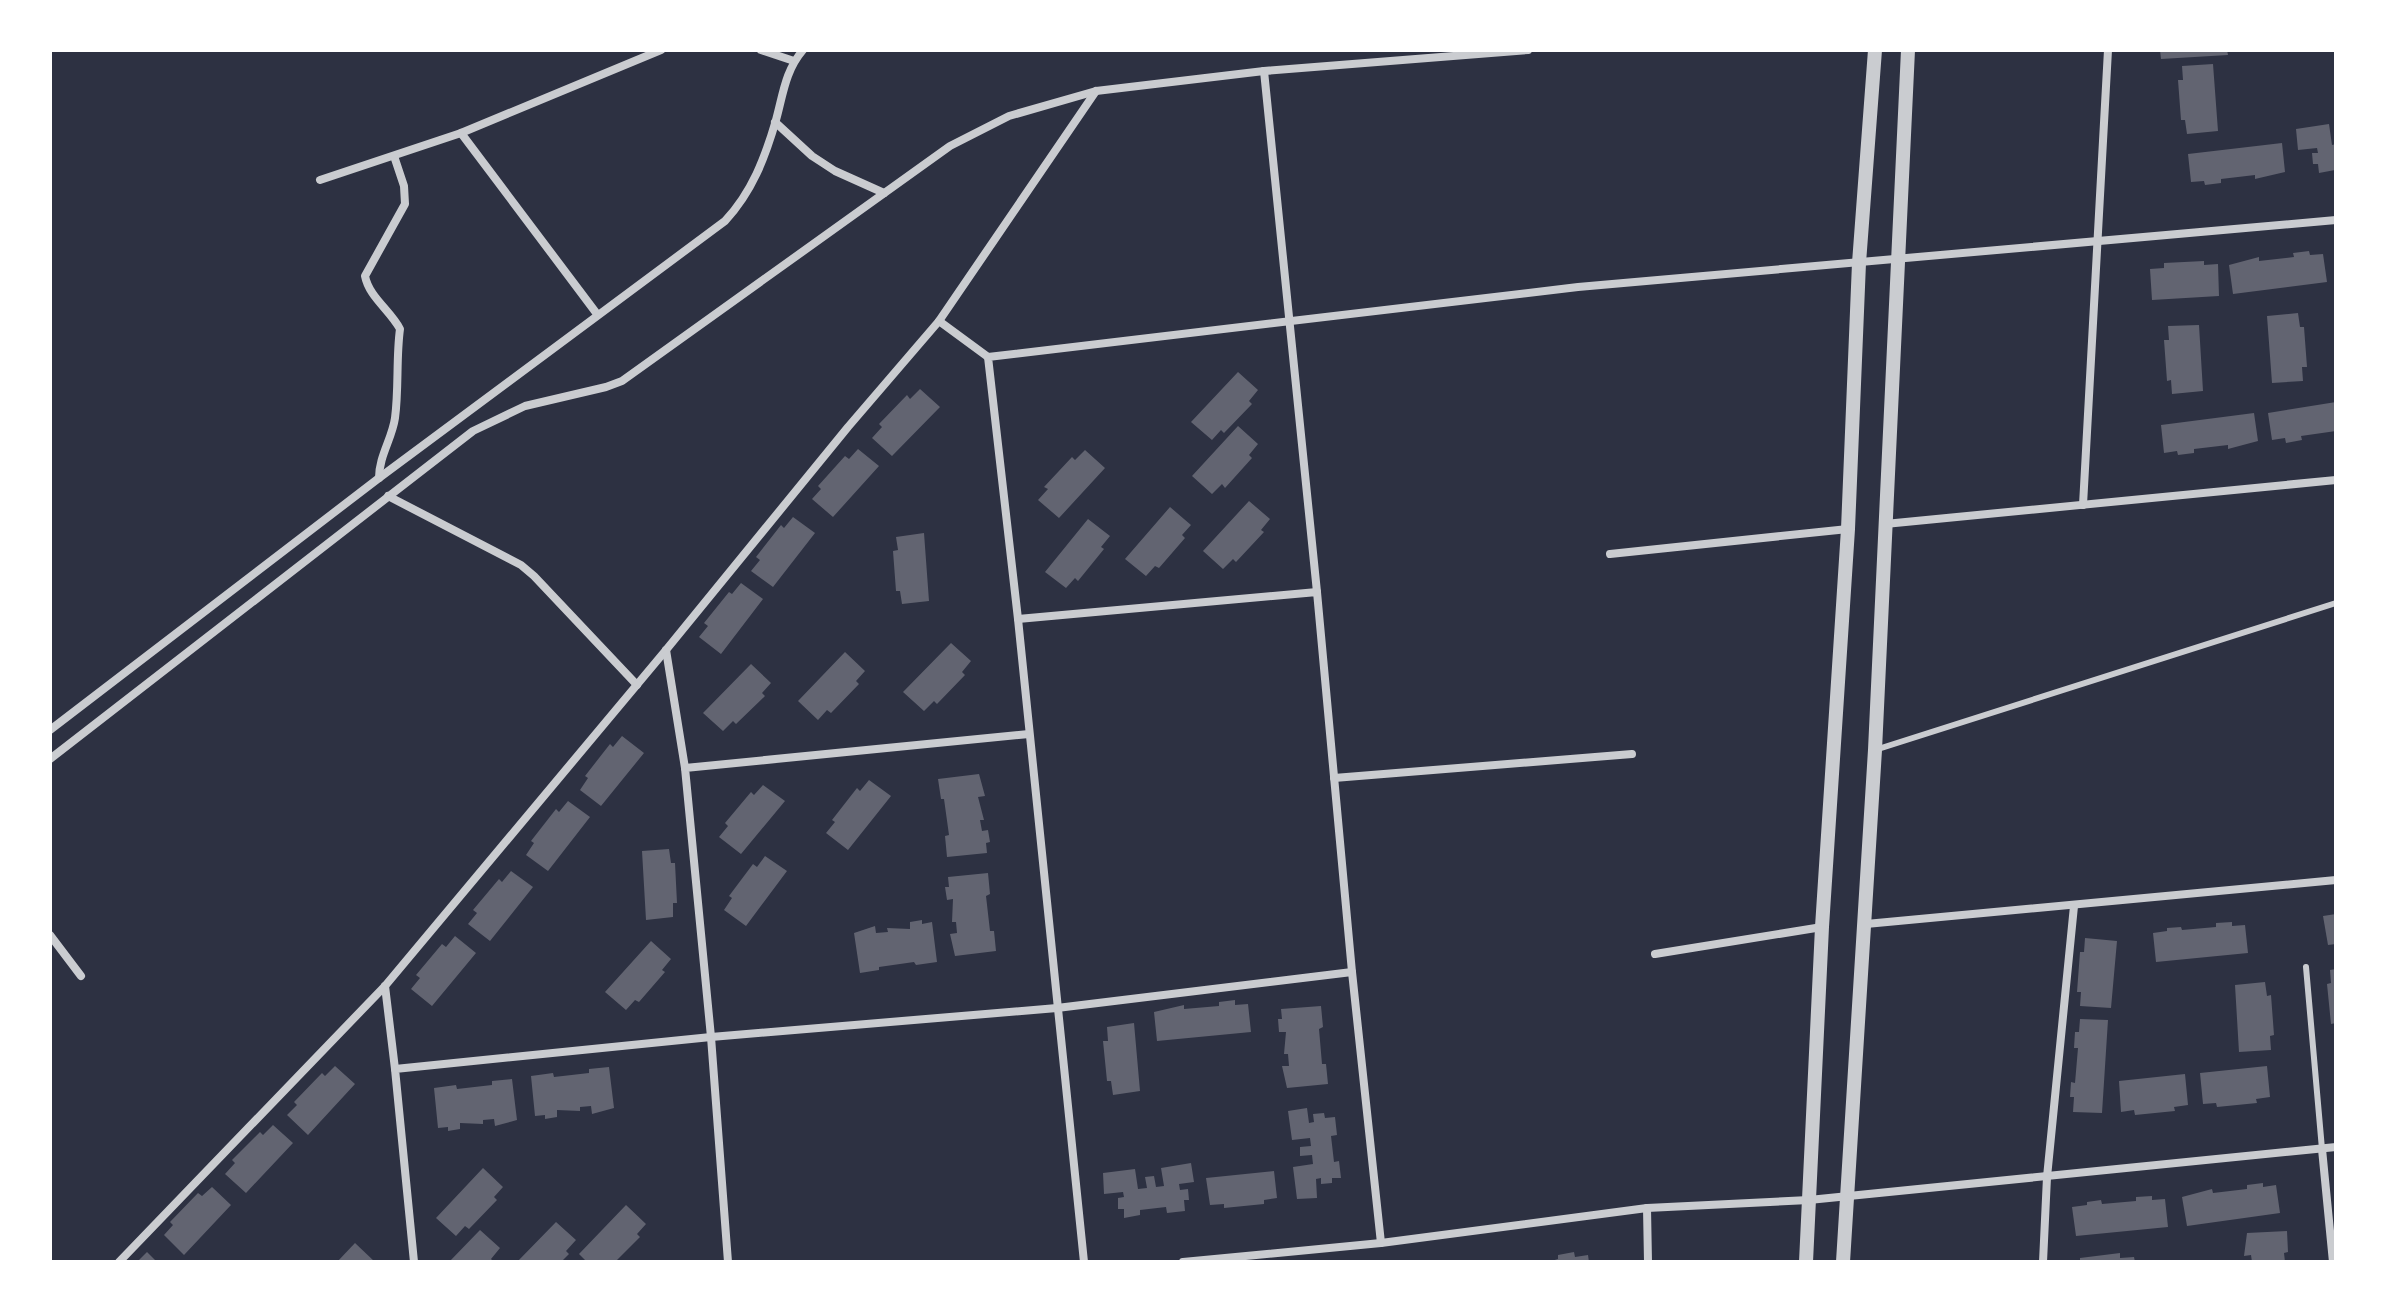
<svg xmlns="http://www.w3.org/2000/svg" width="2386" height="1312" font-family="'PT Sans',sans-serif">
	<rect width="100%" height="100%" fill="#2d3142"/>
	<g fill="#626471">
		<polygon points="2160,50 2227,50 2228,55 2161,59"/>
		<polygon points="2213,64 2218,131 2187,134 2185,120 2181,120 2178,80 2183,80 2182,66"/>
		<polygon points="2329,124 2332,145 2336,144 2335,170 2319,173 2318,164 2313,164 2312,153 2318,153 2317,148 2298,150 2296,129"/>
		<polygon points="2282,143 2285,172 2255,179 2255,175 2221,179 2221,183 2205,185 2204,181 2191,182 2188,154"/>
		<polygon points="2309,251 2310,255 2323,254 2327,282 2233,294 2229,265 2259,257 2259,261 2294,257 2293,253"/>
		<polygon points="2204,261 2204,265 2218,264 2219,296 2152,300 2150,269 2164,268 2164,263"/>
		<polygon points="2298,313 2300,327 2304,327 2307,367 2302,367 2303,381 2272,383 2267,316"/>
		<polygon points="2199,325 2203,391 2172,394 2171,380 2167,381 2164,340 2169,340 2168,326"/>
		<polygon points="1238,372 1258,390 1249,401 1252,404 1224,433 1221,430 1212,440 1191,422"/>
		<polygon points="920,389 940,407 892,456 872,438 882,427 879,424 907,395 910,399"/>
		<polygon points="2336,402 2336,431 2301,436 2302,440 2286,443 2285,438 2272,440 2268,413"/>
		<polygon points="2254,413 2258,441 2228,449 2228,445 2194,449 2194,453 2178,455 2177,451 2164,453 2161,425"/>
		<polygon points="1238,426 1258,444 1249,455 1252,458 1225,488 1222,484 1212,494 1192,476"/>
		<polygon points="858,449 879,466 833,517 812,499 821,489 818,486 845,456 849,459"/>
		<polygon points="1085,450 1105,468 1059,518 1038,500 1048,489 1044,487 1072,457 1075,460"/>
		<polygon points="1249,501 1270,519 1261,530 1264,532 1236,562 1233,559 1223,569 1203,551"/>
		<polygon points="1170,507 1191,525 1182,535 1185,538 1159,568 1155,566 1146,576 1125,559"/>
		<polygon points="793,517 815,533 773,587 751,571 760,560 756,557 781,525 784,528"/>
		<polygon points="1088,519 1110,536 1101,547 1104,549 1078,581 1075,578 1066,588 1045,572"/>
		<polygon points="924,533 929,601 902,604 900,591 896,591 893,551 898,550 896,537"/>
		<polygon points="741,583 763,599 721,654 699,637 708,626 704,623 729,592 732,594"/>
		<polygon points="951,643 971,661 962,672 965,675 937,704 934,701 924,711 903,692"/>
		<polygon points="845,652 865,671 856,681 859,684 831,713 827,710 818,720 798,701"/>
		<polygon points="751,664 771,683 762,693 765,696 736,724 733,721 723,731 703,713"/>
		<polygon points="622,736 644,753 601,806 580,790 588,778 585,776 610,744 613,747"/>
		<polygon points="979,774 985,796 978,797 984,820 980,820 982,831 988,830 990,842 986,843 987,853 947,857 945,836 949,835 944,799 941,799 938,779"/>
		<polygon points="869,780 891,796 848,850 826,833 835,822 832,820 857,788 860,791"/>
		<polygon points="763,785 785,801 741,854 719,837 728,826 725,823 751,792 754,795"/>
		<polygon points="568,801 590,817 548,871 526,855 534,843 531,841 556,809 559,812"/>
		<polygon points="669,849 671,863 675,863 677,903 673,903 673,917 646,920 642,851"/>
		<polygon points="765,856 787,871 746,926 724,910 732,898 729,896 753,864 757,867"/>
		<polygon points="511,871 533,887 490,941 468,924 477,913 473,910 499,879 502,882"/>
		<polygon points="988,873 990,894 986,896 990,931 994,931 996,951 955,956 950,934 957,933 956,922 952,922 953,899 947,900 945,887 949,887 948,877"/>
		<polygon points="2336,914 2336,944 2328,945 2323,916"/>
		<polygon points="922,920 922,924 932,922 937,962 916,965 914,962 879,967 879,970 860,973 854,933 875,926 876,933 888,932 887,928 910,929 910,922"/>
		<polygon points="2232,922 2232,926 2245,925 2248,953 2156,962 2153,933 2167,931 2167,928 2181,927 2182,930 2216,927 2216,923"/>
		<polygon points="455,936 476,953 432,1006 411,989 420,978 416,975 442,944 446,947"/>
		<polygon points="2085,938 2117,941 2111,1008 2080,1006 2081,992 2077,992 2080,952 2084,952"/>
		<polygon points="651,941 671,959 662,970 665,972 639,1002 635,1000 626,1010 605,992"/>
		<polygon points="2336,969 2336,1023 2331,1024 2327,984 2331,983 2330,970"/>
		<polygon points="2265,982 2267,996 2271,995 2274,1035 2270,1036 2271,1050 2239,1052 2235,985"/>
		<polygon points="1235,1000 1235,1005 1248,1004 1251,1032 1157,1041 1154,1012 1184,1005 1184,1009 1219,1006 1219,1002"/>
		<polygon points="1321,1006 1323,1027 1319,1029 1322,1064 1326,1064 1328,1084 1287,1088 1282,1066 1289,1066 1288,1054 1284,1054 1286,1032 1279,1032 1278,1019 1282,1019 1281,1009"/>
		<polygon points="2080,1019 2108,1020 2102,1113 2073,1112 2074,1097 2070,1097 2071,1082 2075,1083 2078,1048 2074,1048 2075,1032 2079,1032"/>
		<polygon points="1134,1023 1140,1091 1113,1095 1111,1081 1107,1081 1103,1041 1108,1041 1107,1027"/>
		<polygon points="335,1066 355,1084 308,1135 287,1115 297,1105 294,1102 322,1073 325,1076"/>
		<polygon points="2267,1066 2270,1097 2256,1099 2257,1103 2217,1107 2216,1103 2203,1104 2200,1073"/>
		<polygon points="609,1067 614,1108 592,1114 591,1106 580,1107 580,1111 557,1110 557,1117 545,1119 545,1115 535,1116 531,1076 553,1073 554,1077 589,1073 589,1069"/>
		<polygon points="2185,1074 2188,1105 2174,1107 2175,1111 2135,1115 2134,1110 2121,1112 2119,1081"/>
		<polygon points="512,1079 517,1120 495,1126 494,1119 483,1120 483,1124 460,1123 460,1129 448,1131 448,1127 438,1128 434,1088 456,1085 457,1089 492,1085 492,1081"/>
		<polygon points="1307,1108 1309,1123 1314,1122 1313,1114 1324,1113 1325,1118 1335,1117 1337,1135 1331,1136 1334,1162 1339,1161 1341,1178 1332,1178 1332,1183 1321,1184 1321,1178 1316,1179 1317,1198 1297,1199 1293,1167 1313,1164 1312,1155 1300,1156 1300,1147 1311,1146 1310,1138 1292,1140 1288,1111"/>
		<polygon points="273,1125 293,1143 246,1193 225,1174 235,1163 232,1160 260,1132 263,1135"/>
		<polygon points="1191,1163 1194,1182 1179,1184 1180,1190 1188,1189 1189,1200 1184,1200 1185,1211 1167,1213 1166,1207 1140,1210 1140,1215 1124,1218 1124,1209 1118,1209 1118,1198 1124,1197 1123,1192 1104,1194 1103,1173 1135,1169 1138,1189 1147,1188 1145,1177 1154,1176 1156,1187 1164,1186 1161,1168"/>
		<polygon points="483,1168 503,1187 494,1197 497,1200 469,1229 465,1226 456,1236 436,1218"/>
		<polygon points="1274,1171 1277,1198 1264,1200 1264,1204 1224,1208 1224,1204 1210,1205 1206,1178"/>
		<polygon points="2263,1183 2263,1187 2276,1185 2280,1213 2187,1226 2182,1197 2212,1189 2213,1193 2247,1189 2247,1185"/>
		<polygon points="212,1187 231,1205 184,1255 164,1235 173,1225 170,1222 198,1193 202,1196"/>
		<polygon points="2152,1196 2152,1200 2165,1199 2168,1227 2076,1236 2072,1207 2087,1205 2087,1202 2101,1200 2102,1204 2136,1201 2136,1197"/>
		<polygon points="626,1205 646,1224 637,1234 640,1237 615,1262 587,1262 579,1254"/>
		<polygon points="556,1222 576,1240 566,1251 569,1254 561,1262 517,1262"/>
		<polygon points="480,1230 500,1248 491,1259 494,1262 449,1262"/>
		<polygon points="2287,1231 2288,1252 2284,1253 2285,1262 2252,1262 2251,1255 2244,1256 2247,1233"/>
		<polygon points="355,1243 375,1262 337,1262"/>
		<polygon points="147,1252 157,1262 137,1262"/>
		<polygon points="1574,1252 1575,1257 1588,1255 1589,1262 1548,1262 1558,1259 1558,1255"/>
		<polygon points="2120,1253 2120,1258 2134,1257 2135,1262 2080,1262 2080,1258"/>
	</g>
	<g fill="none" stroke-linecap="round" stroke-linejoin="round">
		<g stroke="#caccd0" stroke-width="6">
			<polyline points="1875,750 2336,603"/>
			<polyline points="2306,967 2322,1149"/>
		</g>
		<g stroke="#caccd0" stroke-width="8">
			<polyline points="761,50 794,61"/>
			<polyline points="1264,71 1317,592"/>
			<polyline points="775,122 812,156 835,171 884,193"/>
			<polyline points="461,133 597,314"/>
			<polyline points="320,180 461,133 661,50"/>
			<polyline points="939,321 1096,91"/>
			<path d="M379 478C379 456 392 439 395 418 399 388 396 358 400 329 390 310 369 297 365 276L405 204 404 186 394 156"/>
			<polyline points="388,496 521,565 534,576 637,685"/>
			<polyline points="2083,505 2108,50"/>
			<polyline points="1885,524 2336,480"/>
			<polyline points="1610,554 1848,529"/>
			<polyline points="666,650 685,768"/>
			<path d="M50 730 379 478 725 221C752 192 765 158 776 120 783 95 785 71 803 50"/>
			<polyline points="50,759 473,431 525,406 606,387 622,381 950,146 1009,116 1096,91 1264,71 1528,50"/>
			<polyline points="1334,778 1632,754"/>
			<polyline points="1866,924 2336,880"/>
			<polyline points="50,935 81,976"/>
			<polyline points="1655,954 1822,927"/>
			<polyline points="1352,972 1381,1243"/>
			<polyline points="385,986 395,1069"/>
			<polyline points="2322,1149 2333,1262"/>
			<polyline points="1647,1208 1648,1262"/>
			<polyline points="119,1262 385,986 666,650 848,427 939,321 988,357"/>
			<polyline points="414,1262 395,1069 711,1037 1057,1008 1352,972 1317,592 1018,619"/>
			<polyline points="728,1262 711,1037 685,768 1029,734"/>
			<polyline points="1084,1262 1018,619 988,357 1578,287 2336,220"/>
			<polyline points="1183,1262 1381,1243 1647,1208 1809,1200 2336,1147"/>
			<polyline points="2043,1262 2047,1177 2074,906"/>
		</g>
		<g stroke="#caccd0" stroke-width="14">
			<polyline points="1806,1262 1822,927 1848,529 1859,263 1875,50"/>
			<polyline points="1843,1262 1875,750 1908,50"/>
		</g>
	</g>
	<rect width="2386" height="1312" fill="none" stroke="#ffffff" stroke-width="104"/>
</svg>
